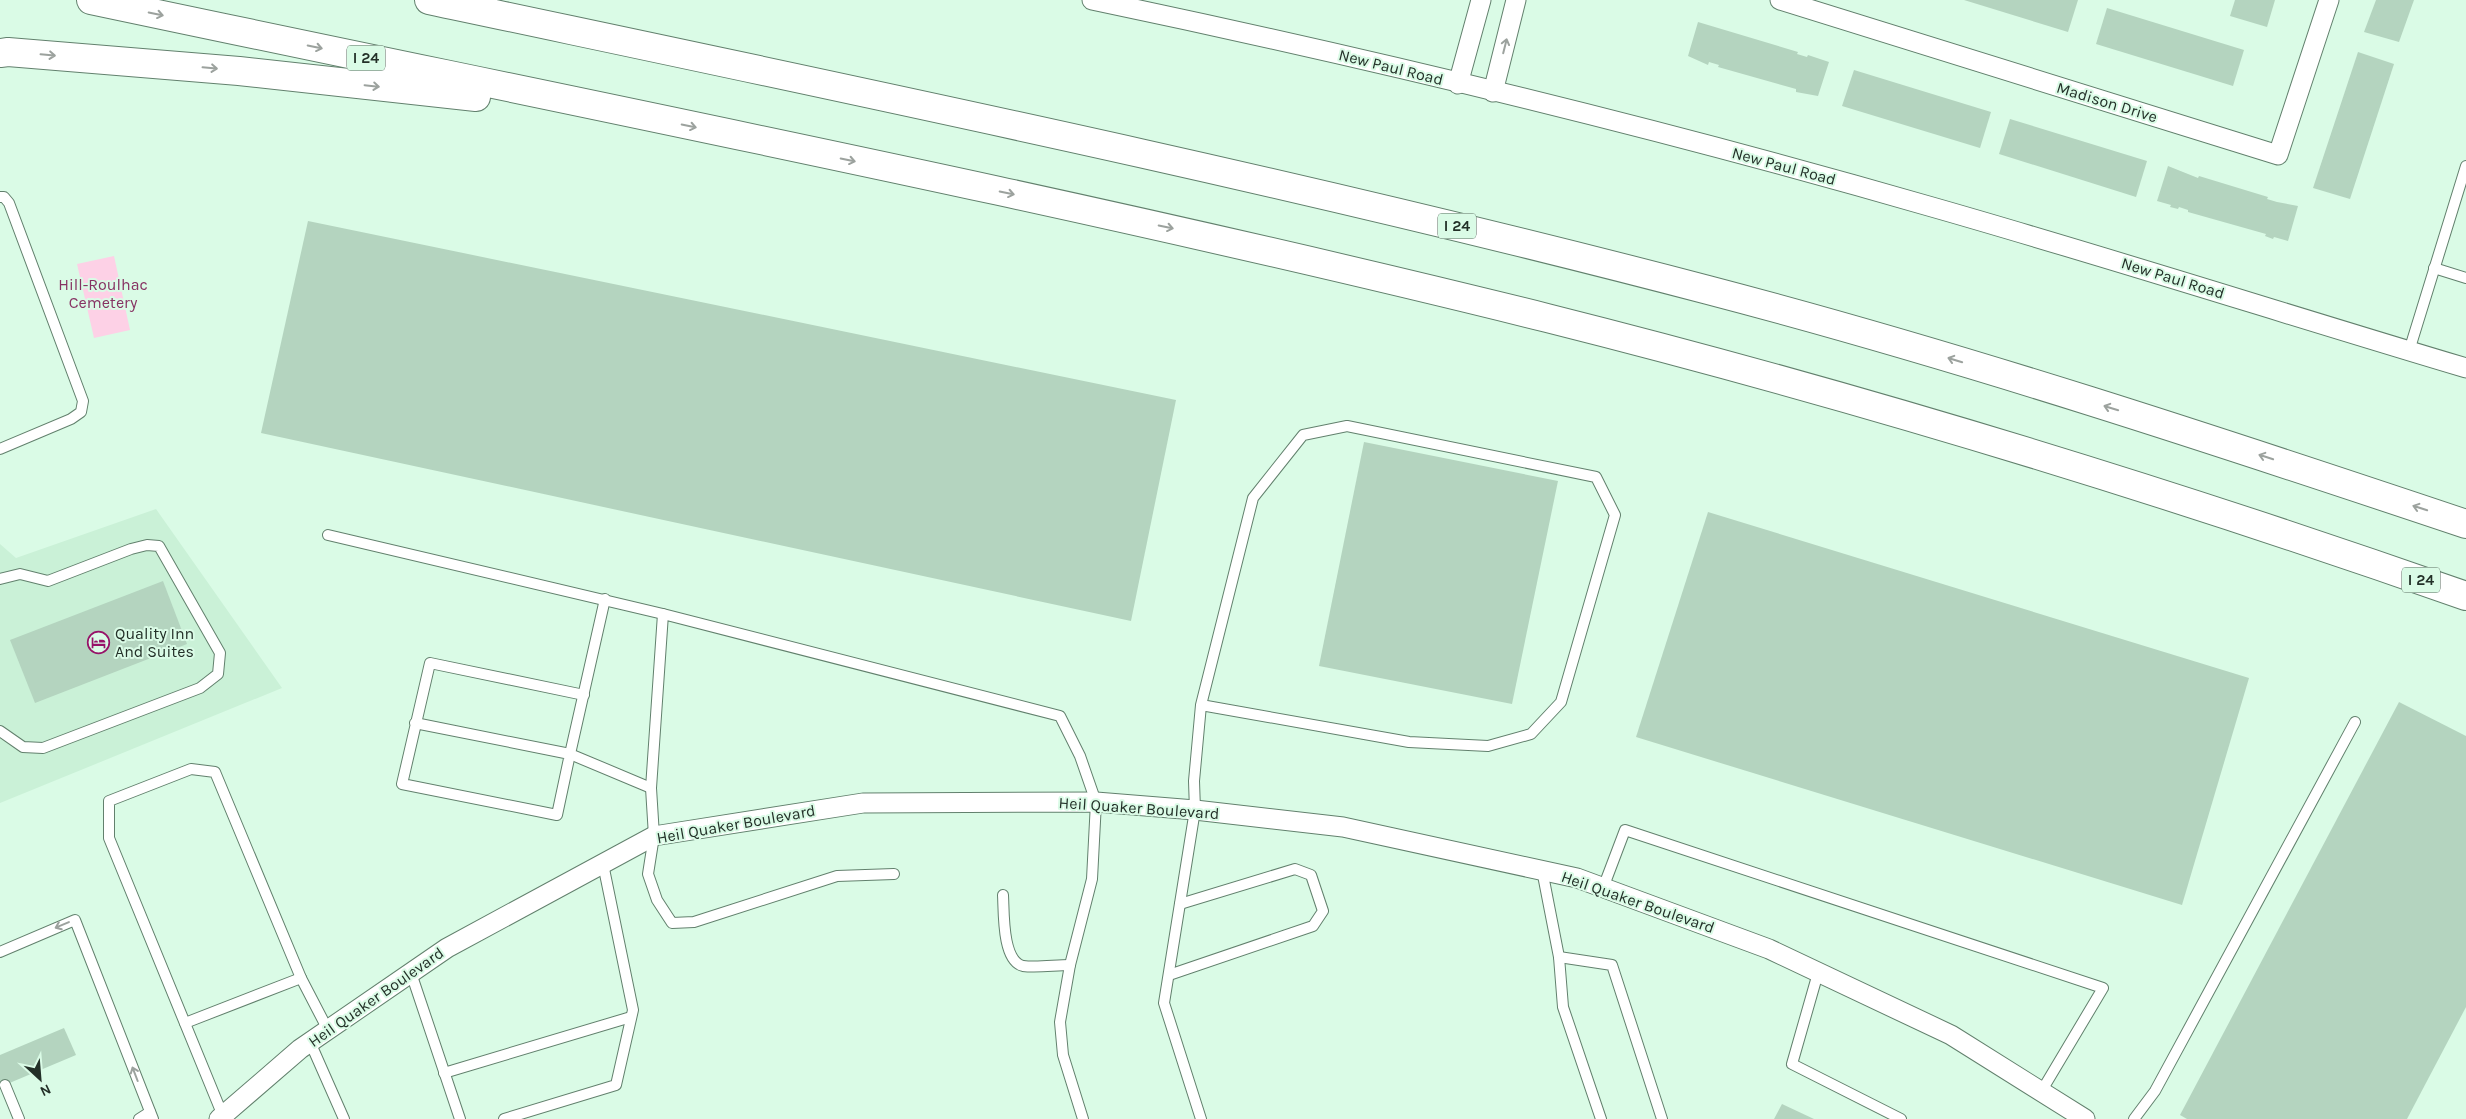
<svg xmlns="http://www.w3.org/2000/svg" width="2466" height="1119" font-family="Karla,sans-serif">
	<rect width="100%" height="100%" fill="#dafbe6"/>
	<polygon fill="#caf1d7" points="156,509 282,688 0,803 0,544 16,558"/>
	<polygon fill="#fdd1e6" points="114,256 130,330 94,338 77,264"/>
	<g fill="#b4d4bf">
		<polygon points="1964,0 2078,0 2068,32"/>
		<polygon points="2235,0 2275,0 2267,27 2230,16"/>
		<polygon points="2376,0 2414,0 2399,42 2364,32"/>
		<polygon points="2107,8 2244,50 2233,86 2096,44"/>
		<polygon points="1698,22 1798,52 1797,54 1807,57 1808,55 1829,62 1818,96 1796,92 1796,89 1718,67 1719,65 1709,62 1708,65 1688,56"/>
		<polygon points="2358,52 2394,64 2350,199 2313,188"/>
		<polygon points="1854,70 1991,112 1980,148 1842,106"/>
		<polygon points="2010,119 2147,161 2136,197 1999,154"/>
		<polygon points="2168,166 2198,178 2199,176 2268,197 2267,199 2277,202 2298,206 2288,241 2274,237 2273,239 2265,236 2266,234 2188,212 2188,210 2179,207 2178,209 2170,207 2171,205 2157,201"/>
		<polygon points="308,221 1176,400 1131,621 261,433"/>
		<polygon points="1364,442 1558,481 1512,704 1319,666"/>
		<polygon points="1708,512 2249,678 2182,905 1636,737"/>
		<polygon points="163,581 187,644 35,703 10,640"/>
		<polygon points="2399,702 2466,736 2466,1007 2407,1119 2187,1119 2180,1115"/>
		<polygon points="64,1028 76,1055 0,1087 0,1055"/>
		<polygon points="1782,1104 1814,1119 1774,1119"/>
	</g>
	<g fill="none" stroke-linecap="round" stroke-linejoin="round">
		<defs>
			<g id="lane">
				<polyline points="0,197 4,197 9,203 83,401 81,412 71,419 0,449"/>
				<polyline points="2434,268 2466,278"/>
				<polyline points="2409,351 2466,166"/>
				<polyline points="328,535 663,614"/>
				<polyline points="0,579 20,574 48,581 131,549 147,545 159,546 220,653 218,674 200,688 43,748 23,747 0,731"/>
				<polyline points="605,599 570,754 651,788"/>
				<polyline points="1201,705 1409,742 1488,746 1531,734 1561,702 1615,515 1596,477 1347,426 1303,435 1253,498 1201,705 1194,781 1195,810 1164,1003 1201,1119"/>
				<polyline points="415,723 570,754 557,815 402,784 430,663 584,695"/>
				<polyline points="1542,870 1559,957 1563,1007 1601,1119"/>
				<polyline points="894,874 837,876 694,922 672,923 657,900 648,874 654,836 651,788 663,614 1060,716 1080,756 1096,802 1092,879 1070,965 1060,1022 1063,1055 1083,1119"/>
				<polyline points="1603,888 1625,830 2103,988 2041,1092"/>
				<path d="M1003 895C1004 912 1002 961 1023 966 1037 968 1055 965 1070 965"/>
				<polyline points="0,952 75,920 153,1119"/>
				<polyline points="1559,957 1612,965 1662,1119"/>
				<polyline points="411,973 460,1119"/>
				<polyline points="1818,973 1792,1064 1901,1119"/>
				<polyline points="1169,975 1313,926 1323,911 1311,875 1295,869 1180,904"/>
				<polyline points="185,1023 301,978"/>
				<polyline points="310,1042 344,1119"/>
				<polyline points="444,1073 631,1017"/>
				<polyline points="5,1085 19,1119"/>
				<polyline points="223,1116 109,838 109,801 191,769 215,772 301,978 328,1030"/>
				<polyline points="139,1119 150,1112"/>
				<polyline points="504,1119 616,1085 633,1010 603,864"/>
				<polyline points="2134,1119 2155,1091 2355,722"/>
			</g>
			<g id="street">
				<path d="M1092 0C1374 59 1655 127 1932 207 2111 258 2288 315 2466 368"/>
				<polyline points="1780,0 2278,155 2329,0"/>
				<polyline points="1458,84 1481,0"/>
				<polyline points="1493,92 1516,0"/>
				<polyline points="219,1119 300,1049 447,948 654,836 863,803 1096,802 1195,810 1343,827 1577,878 1769,949 1951,1035 2085,1119"/>
			</g>
			<g id="highway">
				<path d="M91 0C577 103 1065 198 1547 318 1857 396 2164 490 2466 596"/>
				<path d="M429 0C857 91 1285 179 1708 290 1964 357 2215 440 2466 524"/>
				<polyline points="0,53 8,52 239,71 476,97"/>
			</g>
		</defs>
		<use href="#lane" stroke="#62806d" stroke-width="12"/>
		<use href="#street" stroke="#62806d" stroke-width="21"/>
		<use href="#highway" stroke="#62806d" stroke-width="30"/>
		<use href="#lane" stroke="#fff" stroke-width="10"/>
		<use href="#street" stroke="#fff" stroke-width="19"/>
		<use href="#highway" stroke="#fff" stroke-width="28"/>
	</g>
	<defs><path id="oneway-shaft" d="M-6 0H5M1.5-3L5.5 0L1.5 3" fill="none" stroke-width="1.6" stroke-linecap="round" stroke-linejoin="round" transform="scale(1.25)"/></defs>
	<g stroke="#9ca29e">
		<use href="#oneway-shaft" transform="translate(156 14) rotate(12)"/>
		<use href="#oneway-shaft" transform="translate(1505 46) rotate(-76)"/>
		<use href="#oneway-shaft" transform="translate(315 47) rotate(12)"/>
		<use href="#oneway-shaft" transform="translate(48 55) rotate(5)"/>
		<use href="#oneway-shaft" transform="translate(210 68) rotate(5)"/>
		<use href="#oneway-shaft" transform="translate(372 86) rotate(6)"/>
		<use href="#oneway-shaft" transform="translate(689 126) rotate(12)"/>
		<use href="#oneway-shaft" transform="translate(848 160) rotate(12)"/>
		<use href="#oneway-shaft" transform="translate(1007 193) rotate(12)"/>
		<use href="#oneway-shaft" transform="translate(1166 227) rotate(12)"/>
		<use href="#oneway-shaft" transform="translate(1955 360) rotate(-163)"/>
		<use href="#oneway-shaft" transform="translate(2111 408) rotate(-163)"/>
		<use href="#oneway-shaft" transform="translate(2266 457) rotate(-162)"/>
		<use href="#oneway-shaft" transform="translate(2420 508) rotate(-162)"/>
		<use href="#oneway-shaft" transform="translate(62 925) rotate(157)"/>
		<use href="#oneway-shaft" transform="translate(135 1074) rotate(-111)"/>
	</g>
	<defs>
		<symbol id="hotel-ring" viewBox="-11 -11 22 22"><circle r="9.5" fill="#dafbe6" stroke="#971268" stroke-width="1.5"/><path d="M-6-4.5h1.5V1H6V5H4.5V3h-9V5H-6ZM-4 0a1.8 1.8 0 1 1 3.6 0ZM.5 0V-2.5h3Q6-2.5 6 0Z" fill="#971268"/></symbol>
	</defs>
	<g fill-rule="evenodd">
		<use href="#hotel-ring" x="86" y="630" width="25" height="25"/>
	</g>
	<g text-anchor="middle" dominant-baseline="central" stroke-width="4" stroke-linejoin="round" paint-order="stroke">
		<g fill="#dafbe6" stroke="#5a6d61" stroke-width="1">
			<rect x="347" y="45.5" width="38" height="25" rx="4"/>
			<rect x="1438" y="213.5" width="38" height="25" rx="4"/>
			<rect x="2402" y="567.5" width="38" height="25" rx="4"/>
		</g>
		<g font-size="15" font-weight="bold" fill="#233028">
			<text x="366" y="58">I 24</text>
			<text x="1457" y="226">I 24</text>
			<text x="2421" y="580">I 24</text>
		</g>
		<g font-size="16" fill="#233028" stroke="#dafbe6">
			<text transform="translate(1391 67) rotate(14)">New Paul Road</text>
			<text transform="translate(2107 102) rotate(17)">Madison Drive</text>
			<text transform="translate(1784 166) rotate(15)">New Paul Road</text>
			<text transform="translate(2173 278) rotate(17)">New Paul Road</text>
			<text transform="translate(1139 808) rotate(4)">Heil Quaker Boulevard</text>
			<text transform="translate(736 824) rotate(-10)">Heil Quaker Boulevard</text>
			<text transform="translate(1638 902) rotate(19)">Heil Quaker Boulevard</text>
			<text transform="translate(376 997) rotate(-35)">Heil Quaker Boulevard</text>
		</g>
		<g font-size="16" fill="#873363" stroke="#dafbe6">
			<text x="103" y="284">Hill-Roulhac<tspan x="103" dy="18">Cemetery</tspan></text>
		</g>
		<g font-size="16" fill="#233028" stroke="#dafbe6" text-anchor="start">
			<text x="115" y="633">Quality Inn<tspan x="115" dy="18">And Suites</tspan></text>
		</g>
	</g>
	<g transform="translate(40 1079) rotate(154)" stroke="#dafbe6" stroke-width="4" paint-order="stroke">
	<path d="M0-4L9 19L0 12L-9 19Z" fill="#233028"/>
	<text y="-8" font-size="14" font-weight="bold" text-anchor="middle" fill="#233028">N</text>
	</g>
</svg>
